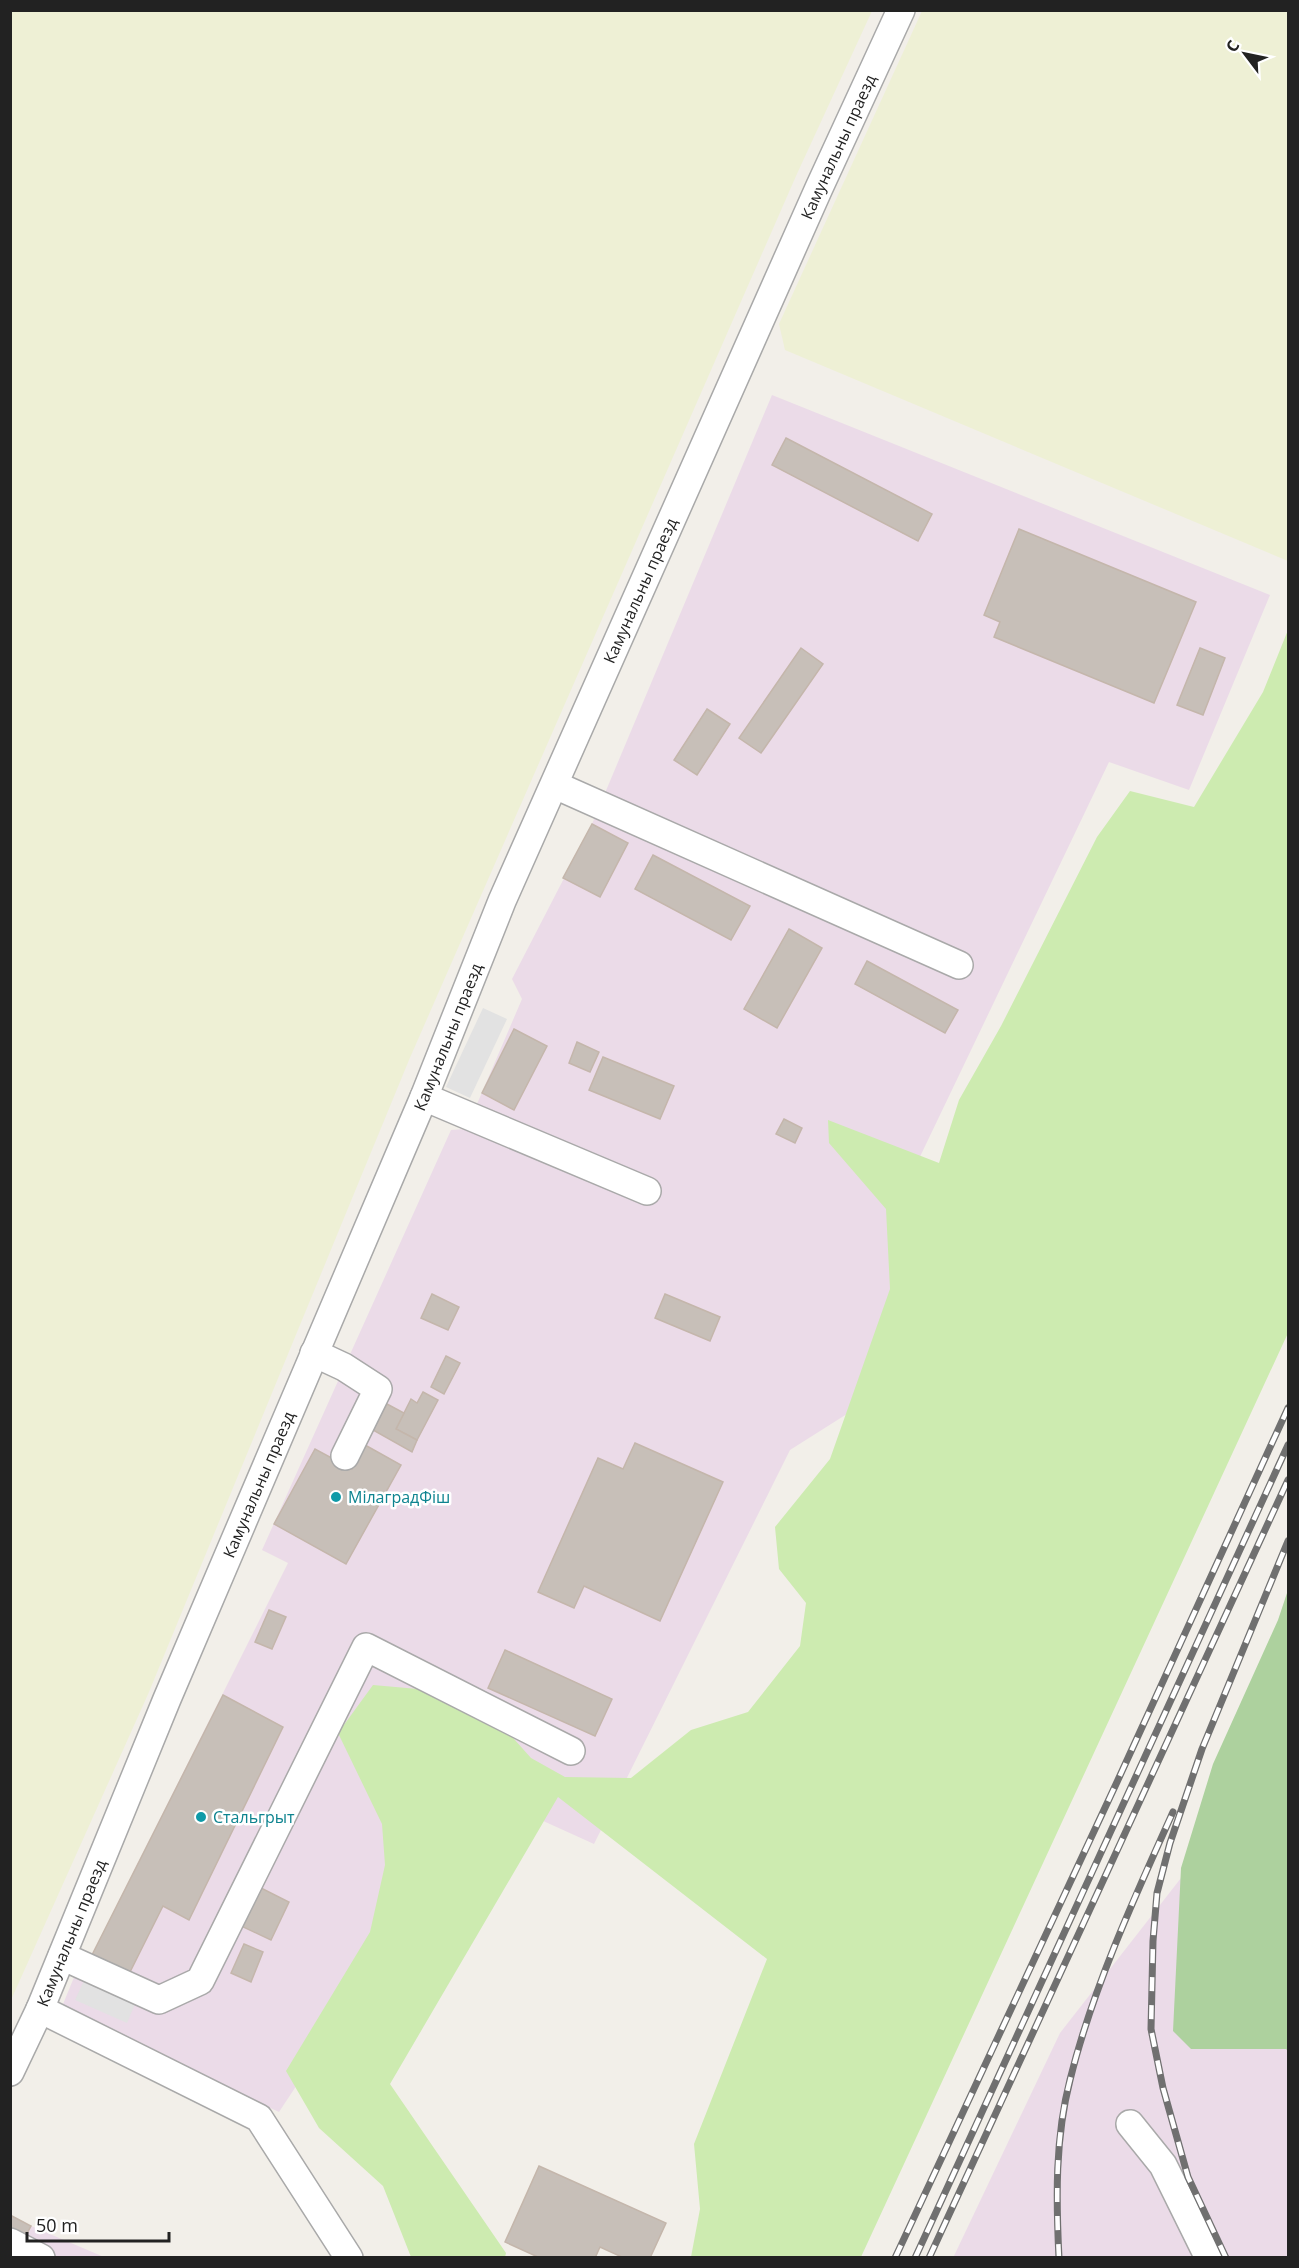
<svg xmlns="http://www.w3.org/2000/svg" width="1299" height="2268" font-family="'Open Sans',sans-serif">
	<rect width="100%" height="100%" fill="#f2efe9"/>
	<g fill="#ebdbe8">
		<polygon points="772,395 1270,595 1189,790 1109,762 916,1165 869,1400 790,1450 594,1844 488,1796 279,2112 61,2009 84,1953 91,1957 288,1563 262,1550 451,1130 465,1129 471,1118 522,999 512,979 592,824"/>
		<polygon points="1288,1741 1288,2257 953,2258 1060,2033"/>
		<polygon points="10,2215 31,2226 104,2257 11,2257"/>
	</g>
	<g fill="#eef0d5">
		<polygon points="11,10 872,11 796,176 409,1060 149,1692 11,2000"/>
		<polygon points="922,11 1288,11 1288,561 785,350 779,324"/>
	</g>
	<polygon fill="#cdebb0" points="1288,630 1288,1333 861,2257 691,2257 700,2209 694,2144 767,1959 558,1797 390,2084 506,2253 505,2257 411,2257 383,2186 319,2128 286,2071 370,1932 385,1865 382,1824 338,1733 373,1685 474,1694 531,1758 565,1777 631,1778 691,1730 748,1712 800,1646 806,1603 779,1569 775,1527 830,1459 890,1289 886,1209 829,1143 828,1120 939,1163 959,1100 1001,1026 1097,837 1130,791 1194,807 1263,692"/>
	<polygon fill="#add19e" points="1288,1590 1288,2051 1286,2049 1191,2049 1173,2031 1181,1868 1213,1764 1278,1620"/>
	<g fill="#e2e2e2">
		<polygon points="483,1008 507,1019 470,1098 446,1087"/>
		<polygon points="87,1974 138,1997 127,2023 75,2000"/>
	</g>
	<g fill="#c7bfb8" stroke="#c4b6ab" stroke-width="1.5">
		<polygon points="786,438 932,514 918,541 772,465"/>
		<polygon points="1019,529 1196,602 1154,703 994,637 1000,622 984,615"/>
		<polygon points="801,648 823,664 761,753 739,738"/>
		<polygon points="1200,648 1225,658 1203,715 1177,705"/>
		<polygon points="707,709 730,724 697,775 674,760"/>
		<polygon points="592,824 628,843 600,897 563,878"/>
		<polygon points="653,855 750,906 731,940 635,889"/>
		<polygon points="789,929 822,948 777,1028 744,1009"/>
		<polygon points="867,961 958,1010 945,1033 855,984"/>
		<polygon points="514,1029 547,1046 514,1110 482,1093"/>
		<polygon points="577,1042 599,1052 590,1072 569,1063"/>
		<polygon points="603,1057 674,1086 660,1119 589,1090"/>
		<polygon points="784,1119 802,1128 795,1143 776,1134"/>
		<polygon points="432,1294 459,1307 448,1330 421,1318"/>
		<polygon points="665,1294 720,1317 710,1341 655,1318"/>
		<polygon points="446,1356 460,1363 444,1394 431,1387"/>
		<polygon points="423,1392 438,1400 417,1440 396,1429 411,1399 417,1403"/>
		<polygon points="387,1404 404,1413 396,1429 417,1440 412,1452 373,1430"/>
		<polygon points="635,1443 723,1482 660,1621 584,1586 574,1608 538,1592 598,1458 623,1469"/>
		<polygon points="365,1445 401,1465 346,1564 274,1524 315,1449 352,1469"/>
		<polygon points="269,1610 286,1617 272,1649 255,1642"/>
		<polygon points="505,1650 612,1699 595,1736 488,1688"/>
		<polygon points="223,1695 283,1727 189,1920 163,1906 128,1976 91,1957"/>
		<polygon points="257,1886 289,1902 271,1940 239,1925"/>
		<polygon points="244,1944 263,1952 251,1982 231,1973"/>
		<polygon points="539,2166 666,2223 650,2258 624,2258 600,2247 595,2258 540,2258 505,2242"/>
		<polygon points="10,2215 31,2226 24,2239 30,2258 10,2258"/>
	</g>
	<g fill="none" stroke-linecap="round" stroke-linejoin="round">
		<defs>
			<g id="minor">
				<polyline points="555,785 959,965"/>
				<polyline points="424,1097 647,1191"/>
				<polyline points="314,1353 344,1367 378,1389 345,1456"/>
				<polyline points="62,1956 159,2000 200,1981 366,1647 571,1751"/>
				<polyline points="40,2009 259,2118 349,2258"/>
				<path id="s1" d="M10 2072 40 2009 167 1699 424 1097 502 901 819 188 901 10"/>
				<polyline points="1130,2124 1163,2165 1209,2258"/>
				<polyline points="10,2242 41,2258"/>
			</g>
		</defs>
		<use href="#minor" stroke="#a9a9a9" stroke-width="30"/>
		<use href="#minor" stroke="#fff" stroke-width="27"/>
		<defs>
			<g id="rail">
				<polyline points="895,2258 1117,1782 1288,1408"/>
				<polyline points="915,2258 1288,1445"/>
				<polyline points="929,2258 1288,1480"/>
				<path d="M1059 2258C1056 2199 1055 2138 1070 2080 1092 1990 1135 1896 1173 1812"/>
				<polyline points="1226,2258 1188,2177 1163,2088 1151,2029 1153,1941 1157,1893 1170,1843 1202,1749 1288,1541"/>
			</g>
		</defs>
		<use href="#rail" stroke="#707070" stroke-width="7"/>
		<use href="#rail" stroke="#fff" stroke-width="4.5" stroke-dasharray="14" stroke-linecap="butt"/>
	</g>
	<g fill="#0f9aa8" stroke="#fff" stroke-width="2">
		<circle cx="336" cy="1497" r="6"/>
		<circle cx="201" cy="1817" r="6"/>
	</g>
	<g text-anchor="middle" dominant-baseline="central" stroke-width="5" stroke-linejoin="round" paint-order="stroke">
		<g font-size="16" fill="#222" stroke="#fff">
			<text stroke="none"><textPath href="#s1" startOffset="2096">Камунальны праезд</textPath></text>
			<text stroke="none"><textPath href="#s1" startOffset="1610">Камунальны праезд</textPath></text>
			<text stroke="none"><textPath href="#s1" startOffset="1124">Камунальны праезд</textPath></text>
			<text stroke="none"><textPath href="#s1" startOffset="638">Камунальны праезд</textPath></text>
			<text stroke="none"><textPath href="#s1" startOffset="152">Камунальны праезд</textPath></text>
		</g>
		<g font-size="16" fill="#0d838f" stroke="#fff" text-anchor="start">
			<text x="348" y="1497">МілаградФіш</text>
			<text x="213" y="1817">Стальгрыт</text>
		</g>
	</g>
	<rect width="1299" height="2268" fill="none" stroke="#222222" stroke-width="24"/>
	<g transform="translate(1245 54) rotate(302)" stroke="#ffffff" stroke-width="4.5" paint-order="stroke">
	<path d="M0-4.5L10 22L0 15L-10 22Z" fill="#222222"/>
	<text y="-9" font-size="16" font-weight="bold" text-anchor="middle" fill="#222222">С</text>
	</g>
	<path d="M27 2232v9h142v-9" fill="none" stroke="#222222" stroke-width="3"/>
	<text x="36" y="2232" font-size="18" fill="#222222" stroke="#ffffff" stroke-width="4.5" paint-order="stroke">50 m</text>
</svg>
